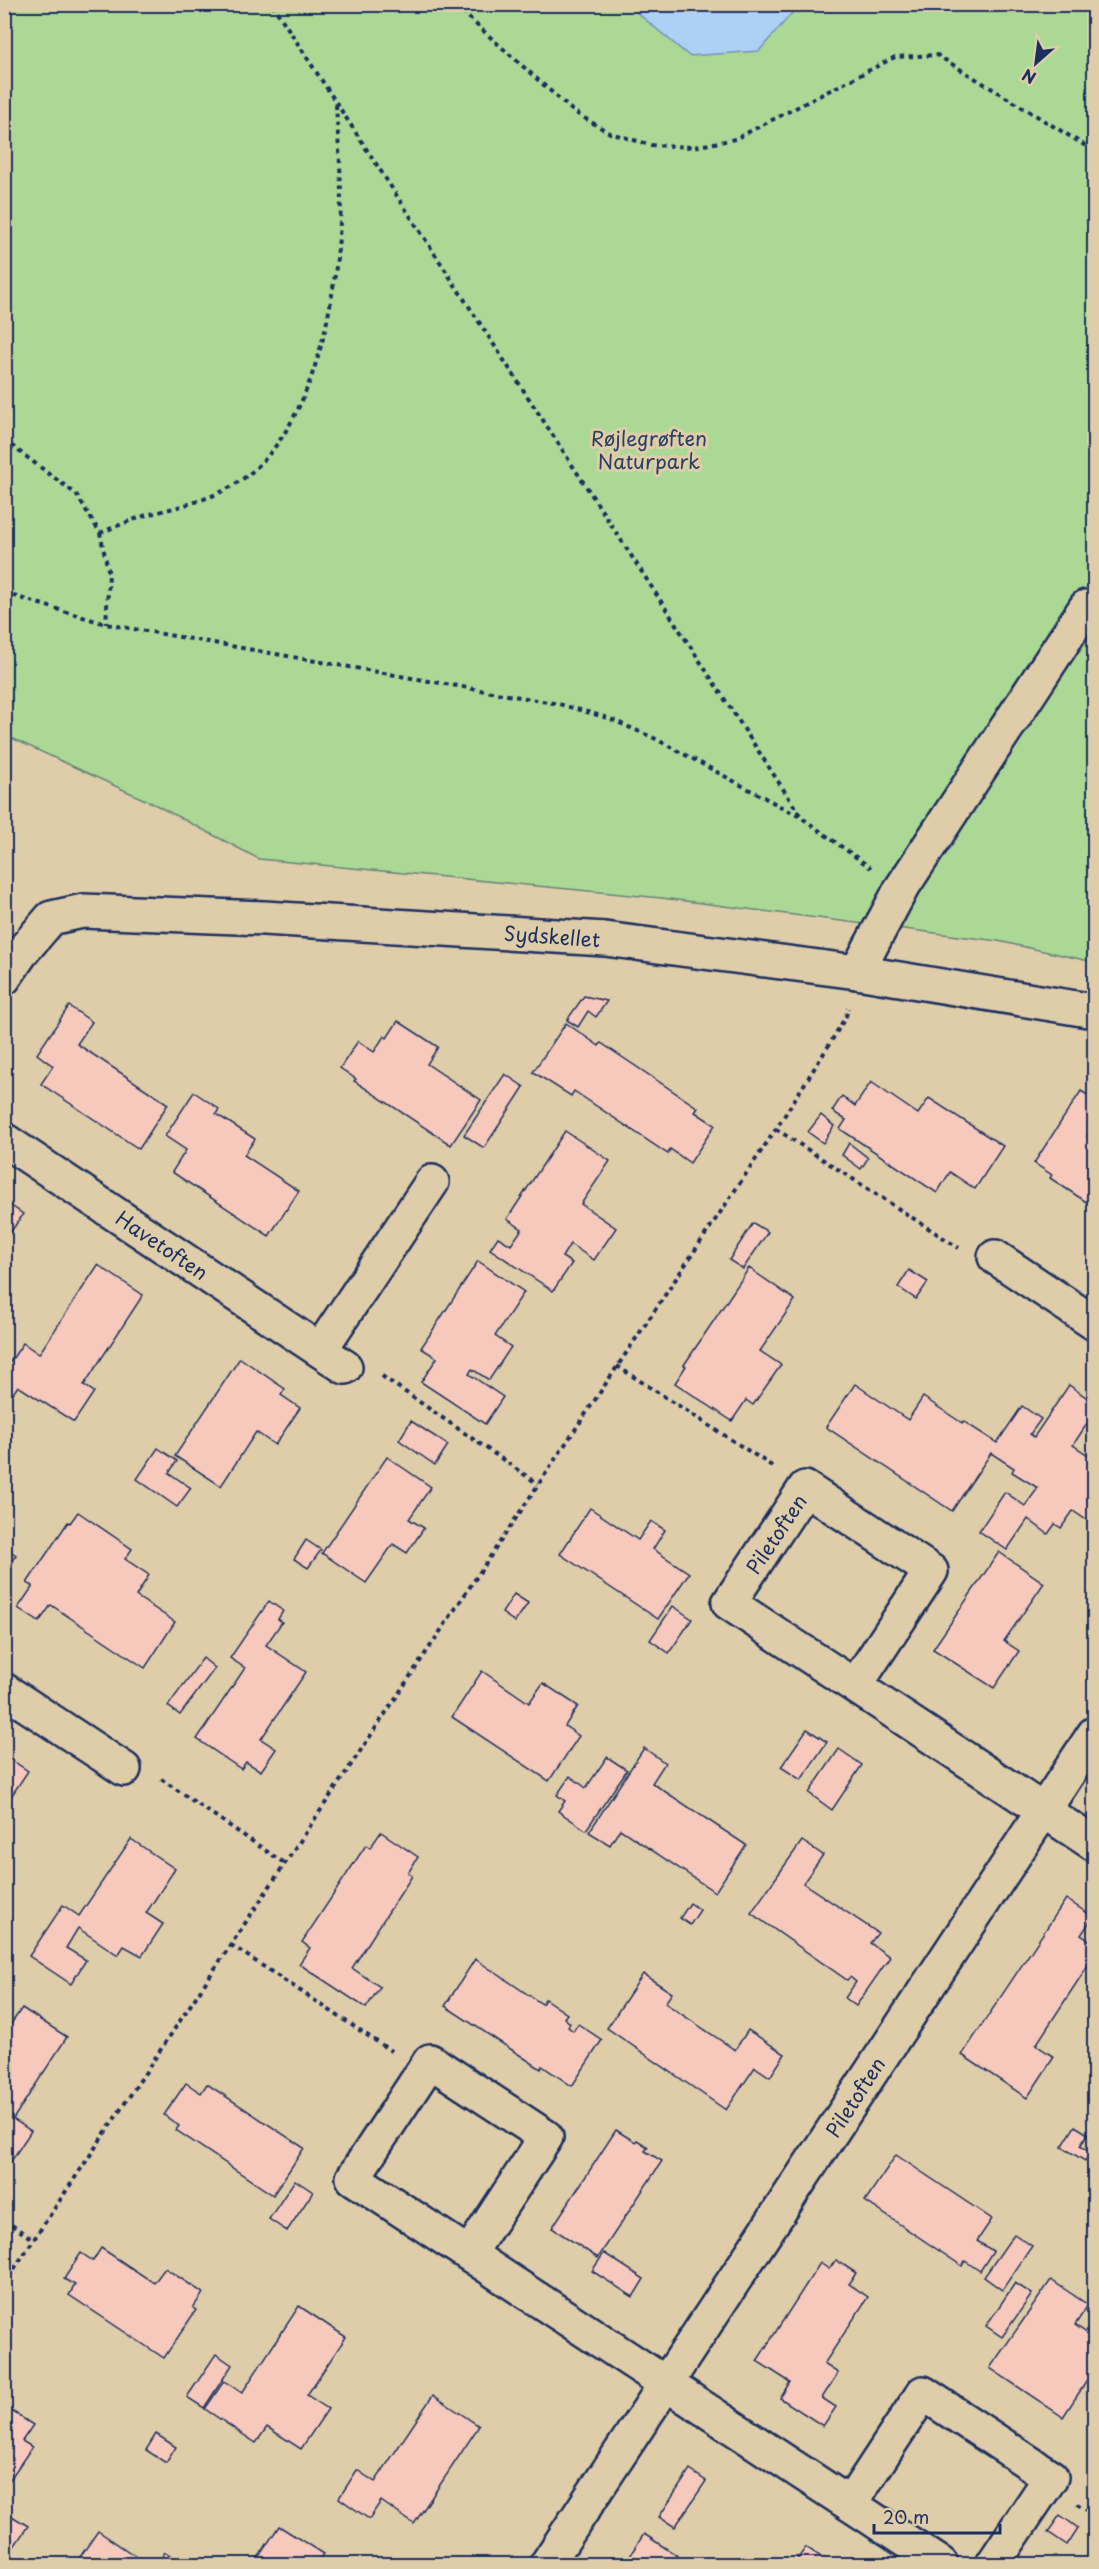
<svg xmlns="http://www.w3.org/2000/svg" width="1099" height="2569" font-family="'Playpen Sans',sans-serif">
	<rect width="100%" height="100%" fill="#dfcdaa"/>
	<filter id="ink" filterUnits="userSpaceOnUse"><feTurbulence type="fractalNoise" baseFrequency=".0167" numOctaves="2"/><feDisplacementMap in="SourceGraphic" scale="12" xChannelSelector="R" yChannelSelector="G"/><feConvolveMatrix kernelMatrix="1 2 1 2 8 2 1 2 1" color-interpolation-filters="sRGB"/></filter>
	<g filter="url(#ink)">
		<polygon fill="#acd896" stroke="#64847a" stroke-width="1.5" points="5,5 1094,5 1094,962 998,941 662,898 259,859 152,803 5,735"/>
		<polygon fill="#add0f5" stroke="#7390b9" stroke-width="1.5" points="628,5 799,5 759,51 689,56"/>
		<g fill="#f7c9bd" stroke="#1b2f5e" stroke-width="1.5">
			<polygon points="584,996 607,1001 596,1017 588,1011 578,1027 567,1020"/>
			<polygon points="69,1006 92,1022 77,1044 168,1104 139,1149 41,1084 53,1066 37,1054"/>
			<polygon points="398,1021 438,1047 427,1064 481,1100 451,1145 354,1081 356,1079 340,1068 358,1041 374,1052 384,1036 387,1038"/>
			<polygon points="566,1023 599,1046 601,1043 698,1108 695,1112 715,1125 690,1163 670,1149 668,1154 574,1091 571,1096 533,1072"/>
			<polygon points="505,1074 524,1087 484,1148 464,1135"/>
			<polygon points="871,1082 918,1114 929,1098 1003,1146 975,1189 950,1172 937,1193 840,1129 846,1120 832,1111 842,1096 855,1106"/>
			<polygon points="1081,1091 1094,1099 1094,1124 1087,1136 1094,1141 1094,1207 1050,1178 1052,1175 1034,1163"/>
			<polygon points="194,1092 219,1109 216,1114 255,1139 244,1155 299,1191 269,1236 172,1172 186,1150 165,1136"/>
			<polygon points="821,1115 834,1126 823,1143 808,1132"/>
			<polygon points="565,1131 610,1161 581,1204 616,1228 594,1260 570,1244 562,1257 572,1263 553,1291 490,1249 498,1237 511,1245 522,1229 507,1219"/>
			<polygon points="849,1143 868,1158 861,1169 842,1155"/>
			<polygon points="4,1201 23,1214 4,1242"/>
			<polygon points="753,1223 768,1232 743,1269 729,1260"/>
			<polygon points="478,1261 524,1292 495,1336 511,1347 489,1380 472,1369 469,1374 503,1397 485,1424 421,1382 437,1358 421,1348"/>
			<polygon points="98,1265 143,1295 84,1385 94,1392 74,1422 18,1386 12,1395 4,1390 4,1371 23,1343 39,1354"/>
			<polygon points="749,1268 795,1300 760,1351 781,1365 753,1405 746,1400 732,1421 675,1383 686,1366 684,1365"/>
			<polygon points="909,1270 928,1282 916,1299 898,1287"/>
			<polygon points="240,1358 285,1389 281,1395 300,1408 275,1445 256,1432 221,1486 175,1456"/>
			<polygon points="855,1384 908,1420 923,1397 962,1423 963,1421 997,1443 1022,1406 1041,1419 1030,1434 1034,1437 1069,1385 1094,1403 1094,1413 1073,1445 1094,1459 1094,1525 1073,1511 1061,1528 1055,1524 1048,1534 1028,1519 1007,1550 979,1531 1005,1492 1025,1506 1038,1488 1012,1472 1014,1468 991,1453 952,1511 826,1427"/>
			<polygon points="411,1421 448,1445 435,1465 399,1440"/>
			<polygon points="158,1448 177,1461 169,1473 191,1488 177,1507 137,1479"/>
			<polygon points="387,1457 431,1487 409,1519 424,1528 407,1553 393,1544 366,1583 322,1553"/>
			<polygon points="590,1508 638,1540 651,1521 665,1530 653,1549 689,1573 658,1619 560,1554"/>
			<polygon points="78,1512 132,1549 125,1559 149,1575 136,1596 175,1622 145,1668 51,1605 39,1622 18,1608 33,1586 27,1583 68,1522 70,1523"/>
			<polygon points="306,1540 321,1550 308,1568 294,1559"/>
			<polygon points="4,1547 16,1555 4,1572"/>
			<polygon points="999,1552 1044,1583 1004,1641 1019,1651 994,1688 933,1649"/>
			<polygon points="514,1594 528,1603 515,1622 502,1613"/>
			<polygon points="269,1601 283,1611 278,1619 282,1622 266,1645 306,1672 261,1739 276,1749 261,1771 246,1762 241,1769 197,1739 245,1668 230,1658"/>
			<polygon points="673,1606 692,1619 669,1653 650,1640"/>
			<polygon points="203,1658 215,1668 180,1715 168,1706"/>
			<polygon points="482,1671 529,1703 543,1683 578,1706 565,1726 579,1736 549,1781 452,1717"/>
			<polygon points="807,1729 827,1742 801,1780 781,1767"/>
			<polygon points="644,1748 665,1763 652,1783 746,1845 715,1892 620,1829 610,1845 589,1832"/>
			<polygon points="839,1749 862,1765 832,1810 809,1793"/>
			<polygon points="4,1755 28,1771 4,1807"/>
			<polygon points="607,1757 627,1770 586,1830 558,1811 565,1801 557,1795 570,1776 586,1788"/>
			<polygon points="381,1832 418,1857 408,1873 412,1876 352,1968 380,1987 366,2008 299,1964 310,1948 302,1942 366,1845 370,1848"/>
			<polygon points="131,1839 175,1869 146,1913 163,1924 142,1956 124,1946 118,1955 78,1928 66,1948 86,1960 71,1984 29,1956 63,1905 79,1916"/>
			<polygon points="802,1841 823,1855 803,1883 878,1933 870,1943 890,1957 856,2006 845,1998 856,1982 850,1977 847,1980 751,1913"/>
			<polygon points="1066,1899 1093,1917 1081,1935 1094,1944 1094,1956 1036,2045 1054,2057 1027,2098 962,2055"/>
			<polygon points="690,1903 700,1910 690,1925 680,1918"/>
			<polygon points="475,1959 542,2004 545,1999 567,2014 564,2018 570,2023 568,2027 573,2031 578,2024 602,2040 572,2086 542,2066 541,2069 445,2006"/>
			<polygon points="643,1974 672,1993 665,2003 735,2050 748,2030 785,2054 770,2077 755,2067 726,2110 607,2028"/>
			<polygon points="22,2008 67,2037 13,2119 31,2131 4,2172 4,2034"/>
			<polygon points="186,2083 201,2093 207,2084 304,2148 273,2195 176,2130 179,2126 164,2115"/>
			<polygon points="1075,2126 1088,2134 1080,2146 1090,2152 1085,2161 1062,2147"/>
			<polygon points="616,2130 635,2142 637,2140 648,2147 645,2151 662,2161 598,2258 552,2228"/>
			<polygon points="896,2155 992,2219 977,2241 993,2251 980,2271 965,2261 962,2266 865,2201"/>
			<polygon points="295,2180 313,2192 287,2231 269,2219"/>
			<polygon points="1014,2234 1032,2246 1002,2290 984,2277"/>
			<polygon points="101,2248 154,2283 165,2268 203,2293 193,2308 196,2310 164,2358 69,2295 75,2285 64,2279 81,2253 93,2261"/>
			<polygon points="604,2253 644,2279 633,2297 592,2271"/>
			<polygon points="836,2260 856,2273 849,2284 868,2297 824,2364 838,2373 822,2398 836,2407 823,2426 780,2398 790,2382 757,2361 820,2263 829,2269"/>
			<polygon points="1051,2280 1088,2305 1075,2325 1094,2338 1094,2370 1063,2417 990,2368"/>
			<polygon points="1015,2283 1032,2294 1002,2337 986,2326"/>
			<polygon points="299,2306 346,2337 307,2395 328,2409 301,2449 267,2427 256,2443 205,2409 224,2381 242,2393"/>
			<polygon points="216,2354 232,2365 204,2408 187,2397"/>
			<polygon points="433,2395 479,2426 414,2524 381,2501 369,2519 339,2498 357,2470 375,2482"/>
			<polygon points="4,2406 33,2425 22,2441 32,2447 4,2488"/>
			<polygon points="156,2434 176,2447 166,2463 146,2450"/>
			<polygon points="690,2470 706,2481 675,2527 659,2517"/>
			<polygon points="4,2511 28,2526 4,2561"/>
			<polygon points="1060,2515 1078,2528 1067,2545 1048,2532"/>
			<polygon points="279,2526 323,2554 316,2564 254,2564"/>
			<polygon points="98,2531 147,2564 75,2564"/>
			<polygon points="644,2534 690,2564 624,2564"/>
			<polygon points="806,2547 823,2558 819,2564 794,2564"/>
			<polygon points="165,2552 184,2564 157,2564"/>
		</g>
		<g fill="none" stroke-linecap="round" stroke-linejoin="round">
			<defs>
				<g id="minor">
					<polyline points="857,972 901,889 1086,607"/>
					<polyline points="4,978 21,953 51,918 83,911 264,918 605,939 857,972 1094,1011"/>
					<polyline points="4,1140 345,1367"/>
					<polyline points="995,1257 1094,1323"/>
					<polyline points="320,1350 432,1182"/>
					<polyline points="855,1686 729,1603 805,1488 931,1571 855,1686 1094,1844"/>
					<polyline points="4,1690 124,1769"/>
					<polyline points="469,2254 546,2137 430,2061 353,2178 941,2564"/>
					<polyline points="850,2504 923,2393 1051,2477 993,2564"/>
					<polyline points="547,2564 1094,1734"/>
				</g>
			</defs>
			<use href="#minor" stroke="#1b2f5e" stroke-width="38"/>
			<g stroke="#1b2f5e" stroke-width="4" stroke-dasharray="4.5 4.5" stroke-linecap="butt">
				<polyline points="272,4 802,818"/>
				<polyline points="457,4 470,19 574,112 610,133 651,145 694,147 735,139 895,57 937,55 1094,151"/>
				<polyline points="4,440 76,494 100,533 109,574 106,624"/>
				<path d="M100 533C115 527 131 520 147 515 176 507 205 502 232 486 312 439 335 308 340 222 343 183 338 143 336 104"/>
				<polyline points="4,593 106,624 559,704 608,718 654,738 802,818 871,868"/>
				<polyline points="776,1129 959,1248"/>
				<polyline points="617,1366 775,1468"/>
				<polyline points="382,1376 538,1484"/>
				<polyline points="161,1779 284,1863"/>
				<polyline points="231,1945 391,2051"/>
				<polyline points="4,2220 34,2240"/>
				<polyline points="4,2284 776,1129 829,1045 846,1016 848,1008"/>
				<polyline points="1077,2504 1094,2515"/>
			</g>
			<use href="#minor" stroke="#dfcdaa" stroke-width="33"/>
		</g>
	</g>
	<g text-anchor="middle" dominant-baseline="central" stroke-width="6" stroke-linejoin="round" paint-order="stroke">
		<g font-size="20" fill="#2a4064" stroke="#dfcdaa">
			<text x="649" y="438">Røjlegrøften<tspan x="649" dy="23">Naturpark</tspan></text>
		</g>
		<g font-size="20" fill="#1b2f5e" stroke="#dfcdaa">
			<text transform="translate(552 936) rotate(4)">Sydskellet</text>
			<text transform="translate(162 1245) rotate(34)">Havetoften</text>
			<text transform="translate(776 1534) rotate(-56)">Piletoften</text>
			<text transform="translate(855 2097) rotate(-57)">Piletoften</text>
		</g>
	</g>
	<rect width="1099" height="2569" fill="none" stroke="#dfcdaa" stroke-width="24"/>
	<rect x="12" y="12" width="1075" height="2545" fill="none" stroke="#1b2f5e" stroke-width="2" filter="url(#ink)"/>
	<g transform="translate(1036 63) rotate(208)" stroke="#dfcdaa" stroke-width="4.5" paint-order="stroke">
	<path d="M0-4.5L10 22L0 15L-10 22Z" fill="#1b2f5e"/>
	<text y="-9" font-size="16" font-weight="bold" text-anchor="middle" fill="#1b2f5e">N</text>
	</g>
	<path d="M874 2524v9h126v-9" fill="none" stroke="#1b2f5e" stroke-width="3"/>
	<text x="883" y="2524" font-size="18" fill="#1b2f5e" stroke="#dfcdaa" stroke-width="4.5" paint-order="stroke">20 m</text>
</svg>
